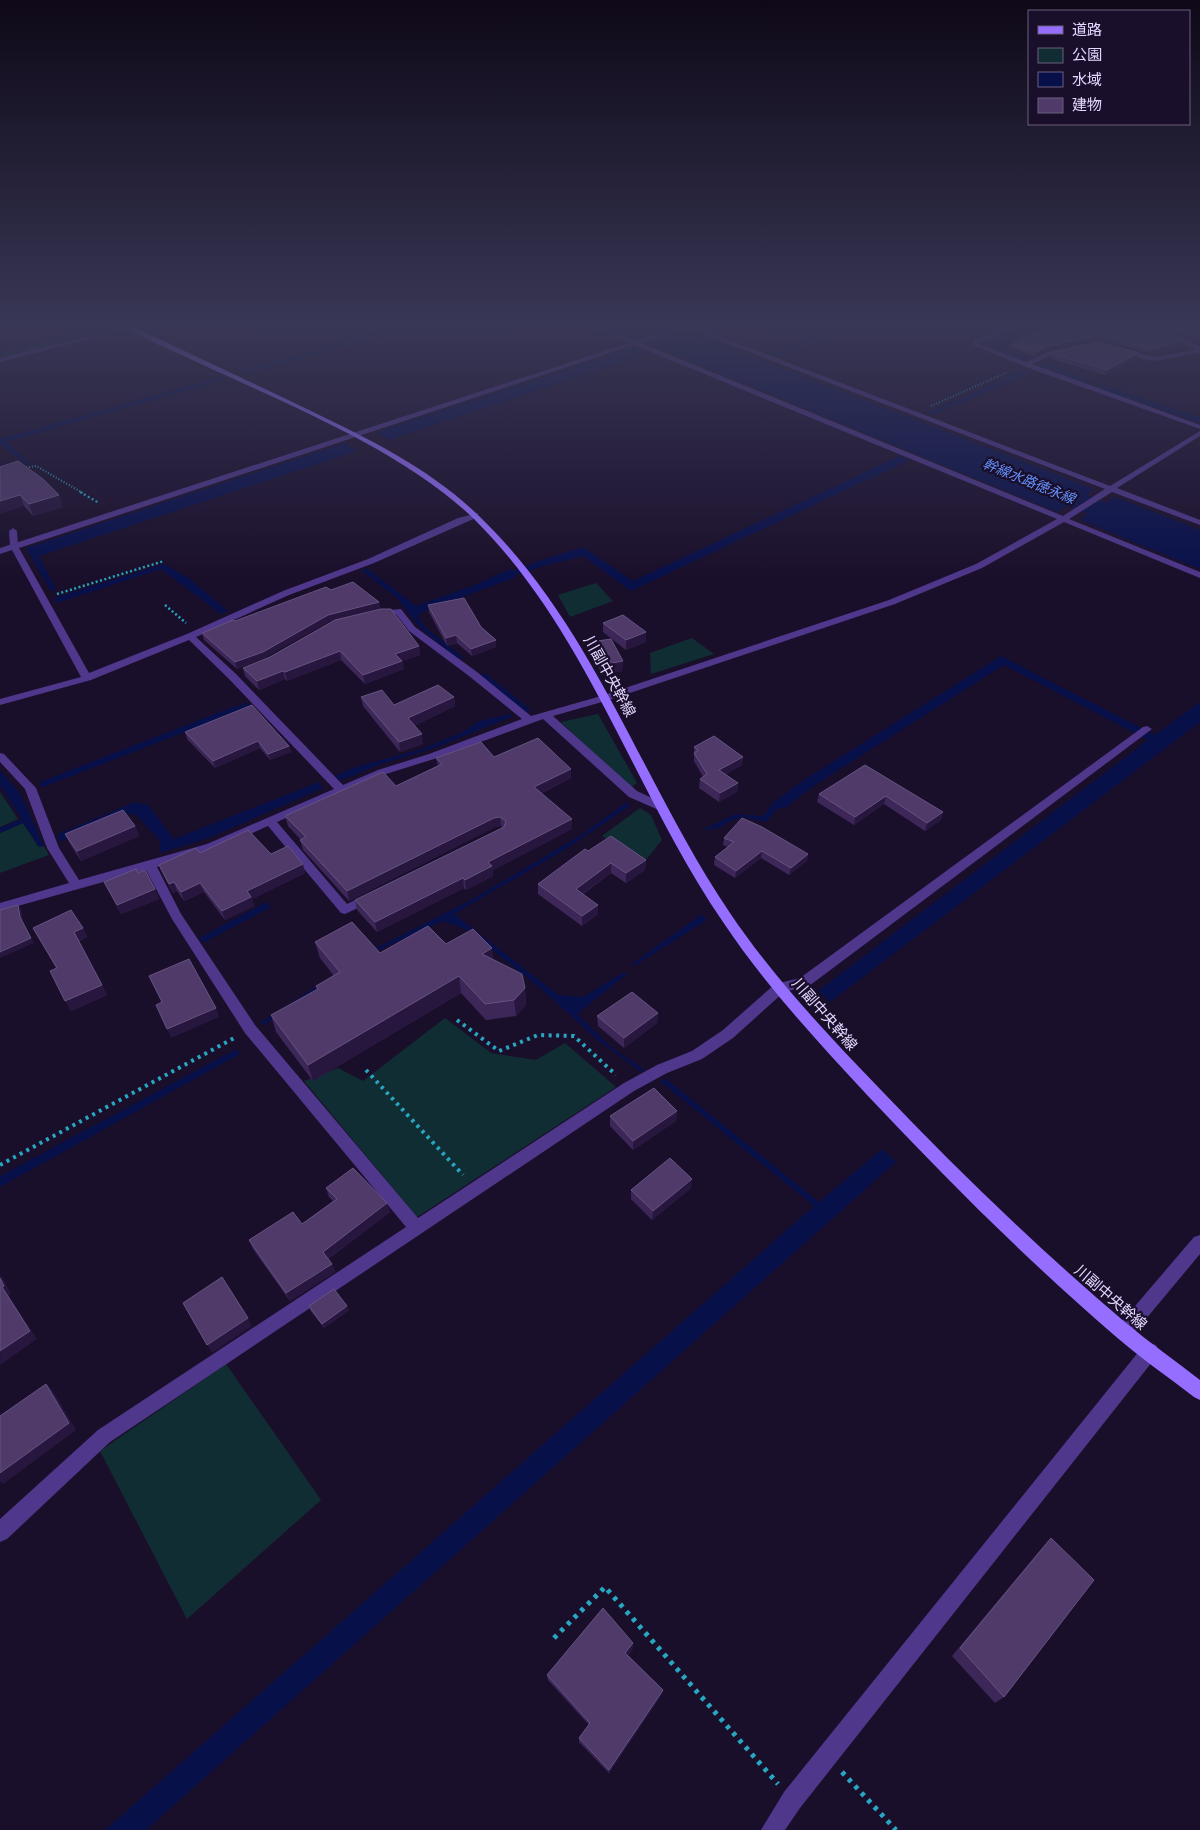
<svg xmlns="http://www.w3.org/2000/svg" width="1200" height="1830" font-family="'Public Sans','Noto Sans JP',sans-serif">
	<rect width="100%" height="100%" fill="#1a0f2a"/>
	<g fill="#112d34">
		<polygon points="98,324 111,324 118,327 0,358 0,354 102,329 104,327"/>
		<polygon points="596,583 613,601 570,617 558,595"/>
		<polygon points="692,638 714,654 651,674 650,653"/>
		<polygon points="598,714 637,783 630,788 561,722"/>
		<polygon points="0,792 18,819 0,827"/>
		<polygon points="640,808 651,815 662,840 645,861 602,836"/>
		<polygon points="23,823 38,846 44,846 49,855 0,873 0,833"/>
		<polygon points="445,1018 491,1053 536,1060 565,1043 616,1087 417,1217 304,1081 338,1068 363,1081"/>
		<polygon points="226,1364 321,1500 187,1619 100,1451"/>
	</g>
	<g fill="#08104a">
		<polygon points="409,324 424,324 246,374 240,371"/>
		<polygon points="598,324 669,324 674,326 666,329 677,334 686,331 1094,489 1086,495 1106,503 1115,497 1200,530 1200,569 1080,520 1088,514 1067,506 1057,512 647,343 656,340 645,335 634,339"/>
		<polygon points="857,324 870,324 778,357 769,354"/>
		<polygon points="1028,324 1040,324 1023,331 1000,346 1032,358 1024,361 984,345 985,343"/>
		<polygon points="636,347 650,353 389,440 376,432"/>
		<polygon points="1045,362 1094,382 1087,384 1036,365"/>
		<polygon points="1023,370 1034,372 934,415 927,413"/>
		<polygon points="219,377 224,380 6,442 31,464 27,465 0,444 0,439"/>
		<polygon points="1101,384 1194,416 1200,416 1200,423 1094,387"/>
		<polygon points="345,443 357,451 39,556 56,590 51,591 26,548"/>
		<polygon points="899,456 910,460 631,591 583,556 537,568 532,563 583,547 633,581"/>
		<polygon points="164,564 190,579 228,611 221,614 161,569 57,603 54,598"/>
		<polygon points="366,568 416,606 477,584 510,569 516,577 420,613 418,618 426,628 464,658 458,659 420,628 397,598 361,570"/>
		<polygon points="1001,656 1155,735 1200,702 1200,722 830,1002 818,991 1148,740 1004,665 815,785 785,808 778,808 766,822 743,817 728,822 720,828 702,830 736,814 763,816 774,802 804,780"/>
		<polygon points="485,673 531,710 526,712 480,675"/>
		<polygon points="511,714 513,716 435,748 381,764 340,781 335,776 355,767 419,750 463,732 479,721"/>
		<polygon points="0,770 20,793 44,846 39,847 23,823 0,833 0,828 22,819 0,785"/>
		<polygon points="319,782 323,788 209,838 160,853 160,841 136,815 125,813 59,842 58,834 135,802 148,805 174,839"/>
		<polygon points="627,802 630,806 566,849 454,914 558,995 583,997 624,972 627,974 577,1014 611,1047 645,1070 641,1072 600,1042 539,987 467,930 443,921 377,951 264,1025 260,1023 374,949 473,899 581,835"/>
		<polygon points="267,902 271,907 203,943 199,938"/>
		<polygon points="702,914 707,920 634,966 632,964"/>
		<polygon points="236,1049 240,1054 0,1187 0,1176"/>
		<polygon points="666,1079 819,1202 882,1149 896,1162 146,1830 105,1830 814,1206 660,1081"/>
	</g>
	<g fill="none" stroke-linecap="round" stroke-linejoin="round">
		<g stroke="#08104a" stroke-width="5">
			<polyline points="513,573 535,566"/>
			<polyline points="230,712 247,705"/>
		</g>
		<polyline stroke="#08104a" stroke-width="6" points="43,784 233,710"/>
		<g stroke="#29a6c1" stroke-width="2" stroke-dasharray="1 2" stroke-linecap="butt">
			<polyline points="931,406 1008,372"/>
			<polyline points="23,468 36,466 83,493"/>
		</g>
		<g stroke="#29a6c1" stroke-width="2.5" stroke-dasharray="2 2.5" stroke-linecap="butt">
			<polyline points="80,492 99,503"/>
			<polyline points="57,594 164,561"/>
			<polyline points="165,605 186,623"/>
		</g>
		<g stroke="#29a6c1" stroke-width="4" stroke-dasharray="3 4.5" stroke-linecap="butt">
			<polyline points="457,1020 499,1051 538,1035 574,1036 616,1075"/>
			<polyline points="366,1070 463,1175"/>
			<polyline points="0,1165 236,1037"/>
		</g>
		<g stroke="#29a6c1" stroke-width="5" stroke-dasharray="4 5.5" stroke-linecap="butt">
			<polyline points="554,1638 605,1587 778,1784"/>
			<polyline points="842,1772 896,1830"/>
		</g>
		<polygon fill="#4f378b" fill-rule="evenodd" points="13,528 17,531 18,546 14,549 10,546 9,531"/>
		<g fill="#4f378b" fill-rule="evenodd">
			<polygon points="137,324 147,324 0,362 0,358"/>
			<path d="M585 324H593L635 341 681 326 682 324H696L693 326 1110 486 1200 431V436L1117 488 1200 520V525L1112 492 1069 519 1200 572V578L1064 522 982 568 895 604 609 700 553 716 637 791 665 804 667 807 665 810 661 811 629 797 543 719 437 758 386 774 277 822 347 904 367 894H375L377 897 375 900 345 914 341 913 268 826 215 850 157 867 181 914 255 1025 418 1218 624 1083 657 1065 692 1051 723 1030 775 984 800 978 1143 727 1147 726 1152 729 809 986 784 992 733 1038 702 1059 667 1073 634 1091 110 1442 7 1539 0 1542V1519L98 1430 406 1227 245 1033 172 919 146 870 0 911V903L69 883 47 848 25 789 0 762V753L4 754 36 788 59 848 79 880 207 844 334 789 228 678 189 640 91 680 0 705V699L81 677 12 550 0 554V548L629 343ZM687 328 1105 489 1063 516 641 343ZM634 345 1057 519 976 564 889 600 601 696 531 716 477 672 415 627 401 609 374 611 372 613 377 616 396 614 409 631 469 676 522 719 429 754 378 770 343 785 236 674 196 637 289 595 374 563 478 517V513L458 518 368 559 283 591 187 634 89 673 19 548Z"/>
			<path d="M1013 324H1021L979 344 1026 362 1048 352 1098 341 1154 357 1196 350 1179 341 1170 334 1141 324C1163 323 1181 337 1200 347V353L1154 361 1143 359 1098 345 1052 355 1032 364 1200 425V429L1023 366 973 345V341Z"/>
			<polygon points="1200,1235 1200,1254 1130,1338 1124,1340 1118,1338 1116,1332 1118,1326 1194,1237"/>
			<polygon points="1150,1343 1156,1345 1159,1351 1156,1357 800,1808 785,1830 761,1830 784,1792 1144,1345"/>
		</g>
		<path fill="#956eff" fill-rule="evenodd" d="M120 324H128C188 353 249 381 309 410 369 439 431 469 479 516 594 626 642 783 730 913 773 977 827 1034 880 1089 958 1171 1040 1250 1126 1323 1150 1343 1176 1361 1200 1380V1400L1194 1397C1167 1376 1139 1357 1114 1335 1027 1260 946 1179 868 1096 817 1041 765 985 723 922 634 792 588 632 474 519 403 450 286 404 197 362 171 350 144 339 120 324Z"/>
	</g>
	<g fill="#3d2759">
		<polygon points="1155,324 1200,324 1193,341 1165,326"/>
		<polygon points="1054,330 1181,344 1151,353 1099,339 1048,350 1034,356 1011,348 1012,344 1038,334"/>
		<polygon points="1050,353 1136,359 1105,375 1049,358"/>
		<polygon points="0,467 63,507 33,516 24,506"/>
		<polygon points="331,590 379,602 380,608 330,621 264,658 237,669 204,640 202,633 235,621"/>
		<polygon points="428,605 481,627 496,647 472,656 457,643 447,646 429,612"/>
		<polygon points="335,620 419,646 420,655 402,661 404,669 365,684 341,660 287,681 285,679 259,690 245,676 243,668 270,657"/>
		<polygon points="603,623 646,632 646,642 626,650 603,632"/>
		<polygon points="591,642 623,661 622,671 602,674 591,651"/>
		<polygon points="361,697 394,705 454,697 455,706 414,726 423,744 400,752 363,706"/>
		<polygon points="185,732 289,746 291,752 270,760 260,748 215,768 187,739"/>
		<polygon points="694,747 743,757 742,765 725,775 738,783 737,792 719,802 699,788 700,779 703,777 694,761"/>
		<polygon points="494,757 571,778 542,793 572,829 493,870 493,876 466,890 464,888 377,932 357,910 355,900 503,828 501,826 495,827 349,901 303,850 300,840 301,840 288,826 285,816 396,786 438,766 436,758"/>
		<polygon points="865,765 943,812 941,820 925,831 884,804 854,825 817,802 819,794"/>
		<polygon points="135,826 139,836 81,861 70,844 65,834"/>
		<polygon points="724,838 808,854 807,861 789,875 761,858 735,878 714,865 715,857 728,847 723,845"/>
		<polygon points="588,851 646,860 645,870 626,883 611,873 583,894 598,914 582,926 538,894 538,884"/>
		<polygon points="200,853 271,854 305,873 252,899 254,906 225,920 204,892 184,901 177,891 173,893 163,874 159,865"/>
		<polygon points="138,873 155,889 159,899 121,914 104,882"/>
		<polygon points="33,928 83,928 87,937 79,941 107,995 71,1011 56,968"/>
		<polygon points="315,942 380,953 446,944 494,960 525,988 526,1005 516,1016 486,1020 461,993 313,1081 276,1032 271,1015 317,990 316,986 334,976 320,958"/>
		<polygon points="658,1013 657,1023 624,1048 598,1026 597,1016"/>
		<polygon points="677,1111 676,1121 633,1150 610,1126 610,1116"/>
		<polygon points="326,1188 390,1212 328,1259 332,1264 335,1272 290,1301 253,1249 249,1240 302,1224 333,1201 329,1197"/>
		<polygon points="691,1188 652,1220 631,1199 631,1190"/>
		<polygon points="309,1306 349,1310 324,1328 310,1310"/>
		<polygon points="1051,1538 1004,1697 995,1703 952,1656 1042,1548"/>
		<polygon points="633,1643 633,1648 628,1655 663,1690 662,1694 609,1773 579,1742 579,1738 589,1725 548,1680 547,1675"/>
	</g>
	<g fill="#27163e">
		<polygon points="1100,335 1099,339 1048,350 1034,356 1035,352 1049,346"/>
		<polygon points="1200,335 1200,339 1193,341 1194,337"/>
		<polygon points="1182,340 1181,344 1151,353 1152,349"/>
		<polygon points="1138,353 1136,359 1105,375 1107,370"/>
		<polygon points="20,495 24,506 0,514 0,501"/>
		<polygon points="59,495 63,507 33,516 29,504"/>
		<polygon points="379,602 380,608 330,621 264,658 237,669 235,662 328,615"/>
		<polygon points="646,632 646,642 626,650 626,640"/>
		<polygon points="456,635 457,643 447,646 446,638"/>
		<polygon points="496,640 496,647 472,656 471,649"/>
		<polygon points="419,646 420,655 397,663 395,654"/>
		<polygon points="340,651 341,660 287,681 285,672"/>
		<polygon points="402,661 404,669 365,684 363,675"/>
		<polygon points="623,661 622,671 602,674 602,665"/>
		<polygon points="283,671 285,679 259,690 257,681"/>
		<polygon points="454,697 455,706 410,728 408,718"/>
		<polygon points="422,734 423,744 400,752 399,742"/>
		<polygon points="258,741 260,748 215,768 213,761"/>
		<polygon points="289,746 291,752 270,760 268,754"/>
		<polygon points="743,757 742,765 718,779 719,770"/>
		<polygon points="571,769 571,778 535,796 534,787"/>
		<polygon points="738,783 737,792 719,802 720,793"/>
		<polygon points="886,796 884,804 854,825 855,817"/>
		<polygon points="943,812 941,820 925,831 927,823"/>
		<polygon points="500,817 501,826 495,827 349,901 347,891 494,818"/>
		<polygon points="572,819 572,829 493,870 493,876 466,890 465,880 488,862"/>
		<polygon points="135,826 139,836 81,861 77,851"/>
		<polygon points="762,851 761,858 735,878 736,871"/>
		<polygon points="808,854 807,861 789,875 791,868"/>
		<polygon points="646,860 645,870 626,883 626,873"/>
		<polygon points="611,863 611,873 576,898 576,889"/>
		<polygon points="303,864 305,873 252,899 254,906 225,920 222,911 247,891"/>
		<polygon points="463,878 464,888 377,932 375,922"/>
		<polygon points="174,882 177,891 173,893 169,884"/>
		<polygon points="200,883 204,892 184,901 181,892"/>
		<polygon points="155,889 159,899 121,914 117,905"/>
		<polygon points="18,905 21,910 23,922 20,917"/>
		<polygon points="598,905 598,914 582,926 582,916"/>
		<polygon points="83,928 87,937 78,941 74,932"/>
		<polygon points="31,938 34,943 0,958 0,952"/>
		<polygon points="492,948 494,965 482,954"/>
		<polygon points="459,976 461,993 313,1081 308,1065"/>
		<polygon points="102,985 107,995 71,1011 65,1001"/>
		<polygon points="525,988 526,1005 516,1016 514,1000"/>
		<polygon points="216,1008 219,1017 171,1038 167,1029"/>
		<polygon points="658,1013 657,1023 624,1048 624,1038"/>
		<polygon points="677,1111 676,1121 633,1150 633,1141"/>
		<polygon points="692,1179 691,1188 652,1220 653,1211"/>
		<polygon points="387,1203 390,1212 326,1260 323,1252"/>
		<polygon points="332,1264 335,1272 290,1301 286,1293"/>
		<polygon points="0,1273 11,1294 9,1296 37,1339 0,1365 2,1287"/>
		<polygon points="347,1306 349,1310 324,1328 322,1324"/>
		<polygon points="248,1318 252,1326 212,1353 207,1345"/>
		<polygon points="46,1384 53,1391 76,1430 3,1484 0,1481 0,1473"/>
		<polygon points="633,1643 633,1648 625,1658 625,1653"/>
		<polygon points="663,1690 662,1694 609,1773 609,1770"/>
	</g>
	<g fill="#4f3a6a" stroke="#665382">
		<polygon points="1070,324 1089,324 1095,326 1100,324 1147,324 1170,332 1182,340 1152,349 1100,335 1049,346 1035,352 1012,344 1034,332 1038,334 1051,329 1054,330"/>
		<polygon points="1169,324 1200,324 1200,335 1194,337"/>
		<polygon points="1099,342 1138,353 1107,370 1050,353"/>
		<polygon points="18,461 43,479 59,495 29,504 20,495 0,501 0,467"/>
		<polygon points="353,582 379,602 328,615 263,652 235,662 202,633 233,620 235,621 326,587 331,590"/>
		<polygon points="464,598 481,627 496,640 471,649 456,635 446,638 428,605"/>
		<polygon points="381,609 391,609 419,646 395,654 402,661 363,675 340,651 285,672 283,671 257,681 243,668 270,657 335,620"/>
		<polygon points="623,615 646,632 626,640 603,623"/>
		<polygon points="611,639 623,661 602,665 591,642"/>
		<polygon points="438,685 454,697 408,718 422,734 399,742 361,697 382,690 394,705"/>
		<polygon points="252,705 289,746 268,754 258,741 213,761 185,732"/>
		<polygon points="714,736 743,757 719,770 738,783 720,793 700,779 707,774 694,753 698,750 694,747"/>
		<polygon points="538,738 571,769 534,787 572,819 488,862 492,866 465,880 463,878 375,922 355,900 504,827 506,821 500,817 494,818 347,891 300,840 306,837 285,816 383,772 396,786 442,764 436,758 481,742 494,757"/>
		<polygon points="865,765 943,812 927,823 886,796 855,817 819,794"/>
		<polygon points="123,810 135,826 77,851 65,834"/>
		<polygon points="742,818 762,827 808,854 791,868 762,851 736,871 715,857 734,842 724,838"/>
		<polygon points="248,830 271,854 288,846 303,864 247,891 251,897 222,911 200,883 181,892 174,882 169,884 159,865 196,848 200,853"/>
		<polygon points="611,836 646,860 626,873 611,863 576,889 598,905 582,916 538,884 585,849 588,851"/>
		<polygon points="136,869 138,873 145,870 155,889 117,905 104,882"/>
		<polygon points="18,905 20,917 31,938 0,952 0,910"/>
		<polygon points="71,910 83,928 74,932 102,985 65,1001 50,971 57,968 33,928"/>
		<polygon points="352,922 380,953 428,926 446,944 473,929 492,948 482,954 522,974 525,988 514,1000 485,1004 459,976 308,1065 271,1015 318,989 316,986 340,972 315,942"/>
		<polygon points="189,959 216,1008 167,1029 156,1005 162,1002 149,976"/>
		<polygon points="632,992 658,1013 624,1038 597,1016"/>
		<polygon points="654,1088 677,1111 633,1141 610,1116"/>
		<polygon points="670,1158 692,1179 653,1211 631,1190"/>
		<polygon points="353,1168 387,1203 323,1252 332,1264 286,1293 249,1240 293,1212 302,1224 337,1199 326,1188"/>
		<polygon points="222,1277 248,1318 207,1345 183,1303"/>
		<polygon points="0,1278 4,1286 2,1287 30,1331 0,1351"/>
		<polygon points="334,1289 347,1306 322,1324 309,1306"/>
		<polygon points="46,1384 69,1423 0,1473 0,1416"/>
		<polygon points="1051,1538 1094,1580 1004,1697 960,1648"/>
		<polygon points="603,1608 633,1643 625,1653 663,1690 609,1770 579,1738 590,1723 547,1675"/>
	</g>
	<linearGradient id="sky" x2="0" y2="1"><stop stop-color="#0e0817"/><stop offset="0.56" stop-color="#383755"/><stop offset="1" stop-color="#383755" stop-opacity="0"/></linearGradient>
	<rect width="1200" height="580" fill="url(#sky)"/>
	<g text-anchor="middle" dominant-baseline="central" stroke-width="4.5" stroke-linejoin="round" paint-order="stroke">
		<g font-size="14" font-style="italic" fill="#6593ff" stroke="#1a0f2a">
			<text transform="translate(1029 481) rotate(22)">幹線水路徳永線</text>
		</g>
		<g font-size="15" fill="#e5d7ff" stroke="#1a0f2a">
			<text transform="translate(610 676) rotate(61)">川副中央幹線</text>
			<text transform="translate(825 1014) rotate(49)">川副中央幹線</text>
			<text transform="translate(1111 1297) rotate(41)">川副中央幹線</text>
		</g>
	</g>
	<rect x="1028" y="10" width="162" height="115" fill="#1a0f2a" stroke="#6b5f7f"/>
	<rect x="1038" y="26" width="25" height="8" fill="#956eff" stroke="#6b5f7f"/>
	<text x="1072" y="35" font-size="15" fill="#e5d7ff">道路</text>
	<rect x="1038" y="48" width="25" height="15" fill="#112d34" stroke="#6b5f7f"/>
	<text x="1072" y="60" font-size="15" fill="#e5d7ff">公園</text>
	<rect x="1038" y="72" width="25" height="15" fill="#08104a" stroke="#6b5f7f"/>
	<text x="1072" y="85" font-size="15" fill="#e5d7ff">水域</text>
	<rect x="1038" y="98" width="25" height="15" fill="#4f3a6a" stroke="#6b5f7f"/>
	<text x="1072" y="110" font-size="15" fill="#e5d7ff">建物</text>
</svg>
